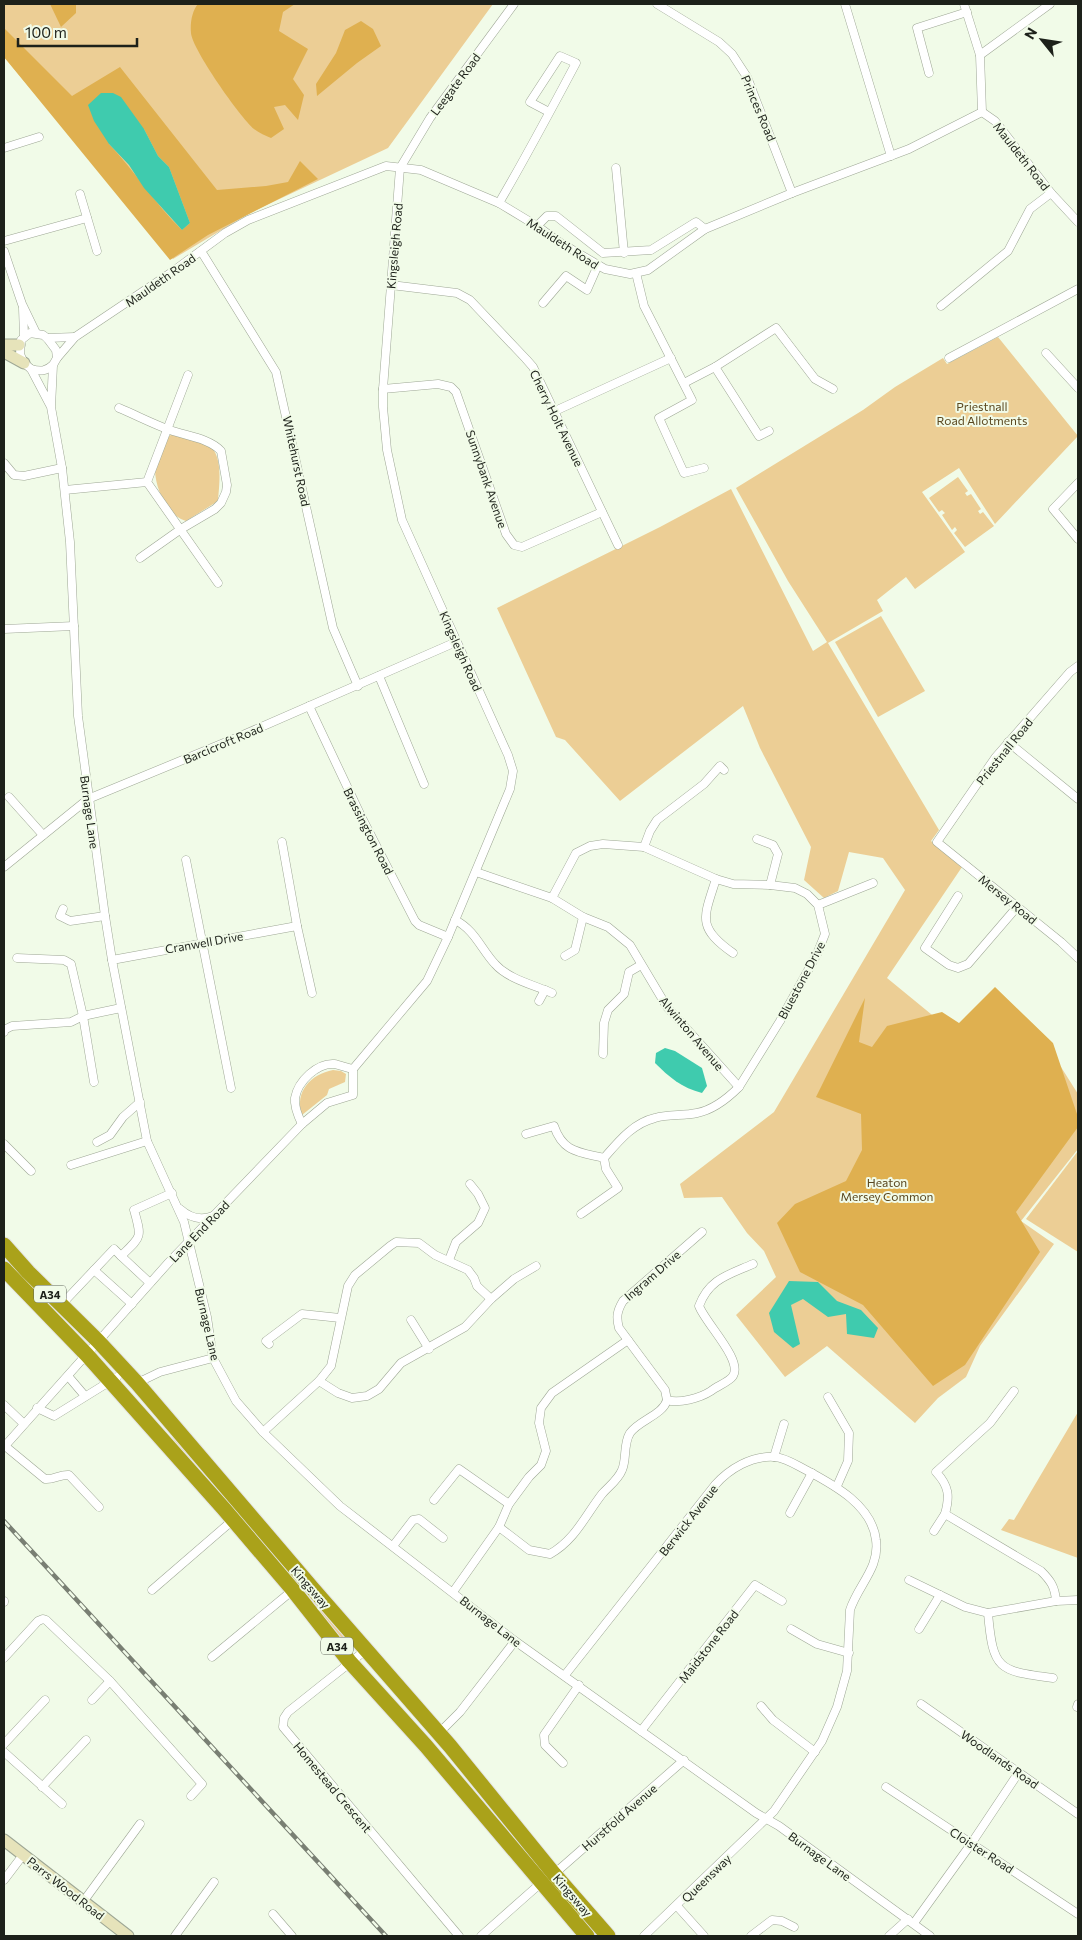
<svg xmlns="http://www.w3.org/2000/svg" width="1082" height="1940" font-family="Commissioner,sans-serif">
	<rect width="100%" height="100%" fill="#f1fbe8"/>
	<g fill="#ecce95">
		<polygon points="4,4 493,4 388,148 250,213 173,259 4,57"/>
		<polygon points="998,337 1078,436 995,524 959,468 922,492 965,552 915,589 906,577 877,600 883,611 828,643 939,830 931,841 962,867 887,978 959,1037 1061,1067 1078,1094 1078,1149 1021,1221 1054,1244 980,1346 966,1377 938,1398 915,1423 827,1346 785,1377 736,1315 776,1277 764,1251 747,1233 722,1197 684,1198 680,1184 774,1112 905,890 883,858 849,852 838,891 824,898 804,880 811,847 760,748 743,706 620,801 565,740 556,737 497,608 660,527 731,489 813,651 827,642 788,581 736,488 863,410 895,387 943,358 947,364"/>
		<path d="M174 433C184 437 198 439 208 445 224 454 219 486 218 501L186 521C167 515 156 490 155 471L166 438Z"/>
		<polygon points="958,477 968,491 965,493 967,496 971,494 981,509 978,511 980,514 983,512 994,526 965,547 954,533 957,530 955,527 952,530 942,515 945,513 942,510 939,512 929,498"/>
		<polygon points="881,616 925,691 878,717 835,642"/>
		<path d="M333 1070 341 1071 346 1074 345 1082 329 1089 327 1095 302 1115C294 1092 311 1074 333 1070Z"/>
		<polygon points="1078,1151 1078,1252 1026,1219"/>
		<polygon points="1078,1412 1078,1558 1001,1530 1009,1519 1014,1520"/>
		<polygon points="170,1433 232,1502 227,1505 181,1452"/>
		<polygon points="309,1593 348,1638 343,1642 305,1597"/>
	</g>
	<g fill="#dfb050" fill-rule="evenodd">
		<polygon points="50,4 76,4 76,13 61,27"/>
		<path d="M198 4H295L283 12 279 31 308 49 293 79 304 95 298 120 285 105 274 107 284 129 271 138C266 136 259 133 254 129 240 117 192 49 191 33 190 23 192 11 198 4Z"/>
		<polygon points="361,21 373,29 381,46 357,63 317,96 316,84 336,53 345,30"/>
		<path d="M4 28 72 96 120 67 217 190 266 186 288 182 300 161 318 179 208 235 170 260 4 57ZM144 129 158 156 169 167 190 223 182 230C155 204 135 171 109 144Z"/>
		<polygon points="995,987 1053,1043 1078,1117 1078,1127 1016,1212 1040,1252 965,1365 933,1386 863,1305 800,1272 777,1223 795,1204 846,1181 862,1150 861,1114 816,1097 865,998 859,1042 872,1047 887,1026 942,1012 959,1023"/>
	</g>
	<g fill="#3fcbae">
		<polygon points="101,93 113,93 121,97 144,129 158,156 169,167 190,223 182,230 144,188 129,165 109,144 94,121 88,105"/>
		<path d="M665 1048 675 1051 702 1068 707 1086 702 1093C682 1088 669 1077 655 1063L656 1053Z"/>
		<polygon points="789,1281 818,1282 837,1301 861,1310 878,1328 874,1338 847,1334 846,1314 828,1317 803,1299 791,1305 800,1344 793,1348 774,1332 769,1313"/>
	</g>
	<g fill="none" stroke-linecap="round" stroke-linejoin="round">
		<defs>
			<g id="street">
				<polyline points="657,4 719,42 732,54 747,77 792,193"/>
				<polyline points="845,4 891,156"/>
				<polyline points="964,4 980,55 982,112"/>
				<polyline points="980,55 1050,4"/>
				<polyline points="929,73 917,28 967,12"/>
				<polyline points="982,112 995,121 1051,193 1078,222"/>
				<polyline points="4,148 39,137"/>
				<polyline points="616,168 624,253"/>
				<polyline points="80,194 97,251"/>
				<path d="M499 203C526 157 551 110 576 63L560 56 530 102 549 112"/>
				<polyline points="537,226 547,216 556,216 603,253 651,250 696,222 705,229"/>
				<polyline points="4,241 87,218"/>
				<polyline points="4,251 22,304 36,333"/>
				<polyline points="201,251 276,372 333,628 358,686"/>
				<polyline points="636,273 644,306 692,400 659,418 684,473 704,468"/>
				<polyline points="391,285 457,293 470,300 526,359 533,367 618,545"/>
				<polyline points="543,303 566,276 587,290 598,265"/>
				<polyline points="941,306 1008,251 1030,209 1051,193"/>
				<polyline points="23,308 24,336"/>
				<polyline points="47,338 75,337"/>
				<polyline points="1046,353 1078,388"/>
				<polyline points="57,358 75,337 172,272 225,233 248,220 386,166 421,170 499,203 537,226 559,242 605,269 630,274 648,270 705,229 792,193 909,149 982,112"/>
				<polyline points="949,358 1078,289"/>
				<polyline points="715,367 759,436 769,431"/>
				<path d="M31 369C41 372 46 371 53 365"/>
				<polyline points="188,375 147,482 218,583"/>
				<polyline points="684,383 715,367 776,328 815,379 833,389"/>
				<polyline points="383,389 438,384 451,387 456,392 506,534 514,545 522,547 602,512"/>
				<polyline points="51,407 31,369 24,363 20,354 21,340 30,333 43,335 47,338 56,350 57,358 53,365 51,407 62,468 70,542 78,716 105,916 112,960 147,1141 184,1222 207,1317 213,1358 236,1401 263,1432 340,1506 515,1641 756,1813 779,1826 930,1936"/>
				<path d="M119 408C136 415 153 424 170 430 186 436 209 438 221 451L227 485 226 492 221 503 215 509 181 529 140 558"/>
				<polyline points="555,411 671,358"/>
				<polyline points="4,463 14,475 24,476 62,468"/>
				<polyline points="1078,483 1053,509 1078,539"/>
				<polyline points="65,490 147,482"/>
				<polyline points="4,629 74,626"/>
				<polyline points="1078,666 1070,672 995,758 937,842 1061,942 1078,958"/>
				<polyline points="379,676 424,784"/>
				<polyline points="309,706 361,816 415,921 419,925 448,937"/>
				<polyline points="1008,742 1078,799"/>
				<polyline points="9,797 43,835"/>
				<polyline points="757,839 773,845 778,854 770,885"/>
				<polyline points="282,842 297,926 312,993"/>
				<polyline points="644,847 650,831 657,820 704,784 720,766 724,770"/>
				<polyline points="186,860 231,1088"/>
				<polyline points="4,867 88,799 236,738 456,642"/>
				<polyline points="476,872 552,898 583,917 608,927 630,945 667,1007 739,1087"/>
				<path d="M716 879C704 917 696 927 733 953"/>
				<polyline points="958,896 925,948 949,965 958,968 968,964 1017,907"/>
				<path d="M552 898 576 853 590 846 603 844 644 847 716 879 733 884 770 885 795 888 807 894 818 905 825 934 817 954 780 1021 739 1087C728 1098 712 1110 697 1113 683 1116 668 1114 655 1118 633 1123 618 1142 604 1158L606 1169 618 1188 581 1214"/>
				<polyline points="818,905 873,883"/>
				<polyline points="63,909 60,916 70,921 105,916"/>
				<path d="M455 920C475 930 481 949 495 964 508 979 534 985 552 993"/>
				<polyline points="565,956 575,950 583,917"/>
				<polyline points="17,958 64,960 71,964 83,1016 94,1082"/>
				<polyline points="112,960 297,926"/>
				<polyline points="539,1001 545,990"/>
				<polyline points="4,1032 4,1030 12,1026 71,1022 83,1016 121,1008"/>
				<polyline points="603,1054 604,1023 608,1010 624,994 629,972 641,965"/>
				<path d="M302 1124C298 1116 294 1107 295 1098 298 1081 317 1063 334 1064 340 1065 347 1068 353 1069"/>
				<path d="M526 1134 554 1126C563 1153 580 1152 604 1158"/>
				<polyline points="97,1142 110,1135 123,1117 140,1102"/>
				<polyline points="4,1144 31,1171"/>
				<polyline points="71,1165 147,1141"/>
				<path d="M180 1209C189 1217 201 1221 213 1216"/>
				<polyline points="449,1260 456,1242 478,1223 485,1208 478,1194 470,1184"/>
				<polyline points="94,1270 132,1304"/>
				<path d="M150 1283 121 1256C142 1236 142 1238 134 1210L172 1193"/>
				<polyline points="61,1305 114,1249 121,1256"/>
				<polyline points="411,1320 429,1349"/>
				<polyline points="269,1344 266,1341 302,1314 340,1318"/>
				<polyline points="68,1376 85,1396"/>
				<polyline points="319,1381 338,1393 352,1398 367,1396 379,1389 401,1363 465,1327 491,1299 514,1279 536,1266"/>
				<polyline points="137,1383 160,1372 213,1358"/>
				<polyline points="828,1397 849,1433 848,1461 837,1486"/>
				<path d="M667 1400 665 1390 619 1328C616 1317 617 1311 623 1301L702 1232"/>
				<polyline points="4,1405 24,1424"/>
				<polyline points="37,1408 54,1416 117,1377"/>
				<polyline points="263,1432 319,1381 331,1366 348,1286 355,1275 390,1246 396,1242 419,1243 435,1255 468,1270 474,1278 477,1286 491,1299"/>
				<path d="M5 1446 45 1479C54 1480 60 1474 69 1475L99 1507"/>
				<polyline points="4,1447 169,1262 302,1124 327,1103 353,1095 353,1069 427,981 448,937 510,789 513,771 508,755 402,520 387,450 383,407 383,389 400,168 430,118 514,4"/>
				<polyline points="774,1457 784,1424"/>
				<polyline points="434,1500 459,1469 509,1504"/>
				<polyline points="790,1513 812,1473"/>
				<path d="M945 1514C950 1496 949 1486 936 1472L990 1423 1014 1391"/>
				<path d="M499 1527 529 1550 550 1554C575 1540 585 1516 602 1494 609 1486 618 1480 622 1470 627 1459 623 1444 630 1433 639 1420 663 1415 667 1400 679 1404 700 1398 711 1391 717 1386 729 1382 733 1376 743 1360 706 1324 699 1306 709 1279 728 1275 753 1264"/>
				<path d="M934 1531 945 1514 1041 1571C1051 1581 1055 1587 1056 1601"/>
				<polyline points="393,1546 413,1520 419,1519 443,1538"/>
				<polyline points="909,1580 965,1607 988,1613 1056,1601 1078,1600"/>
				<polyline points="152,1590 233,1520"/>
				<polyline points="453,1592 499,1527 509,1504 529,1477 541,1465 546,1451 539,1423 541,1408 552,1393 628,1340"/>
				<polyline points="4,1601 4,1602"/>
				<path d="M988 1613C993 1670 998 1671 1053 1678"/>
				<polyline points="791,1629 817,1644 849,1653"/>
				<polyline points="919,1629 940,1595"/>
				<polyline points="367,1649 288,1712 284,1718 283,1727 459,1936"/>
				<polyline points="212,1657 293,1590"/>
				<polyline points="4,1658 38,1621 43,1619 46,1620 110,1681 202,1784 191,1796"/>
				<path d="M565 1675 715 1485C729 1469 752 1455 775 1457 786 1458 796 1465 806 1470 834 1485 872 1505 876 1540 880 1568 858 1585 850 1610L847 1671 837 1707 822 1741 774 1811 644 1936"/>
				<polyline points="92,1700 110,1681"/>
				<polyline points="921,1704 1078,1814"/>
				<polyline points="761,1706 773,1720 815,1752"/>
				<polyline points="1077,1707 1078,1704"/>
				<polyline points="641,1731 755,1585 782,1601"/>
				<polyline points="439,1733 460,1712 515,1641"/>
				<polyline points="4,1744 45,1700"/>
				<polyline points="4,1752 62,1804"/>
				<polyline points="563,1763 545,1745 544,1735 579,1685"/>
				<polyline points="42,1787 86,1740"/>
				<polyline points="886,1787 1078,1914"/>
				<polyline points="554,1874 684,1760"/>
				<polyline points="4,1880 23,1855"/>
				<polyline points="83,1902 140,1824"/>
				<polyline points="677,1906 704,1936"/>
				<polyline points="273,1914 292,1936"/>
				<polyline points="914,1923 971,1844 1019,1772"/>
				<polyline points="175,1936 214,1882"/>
				<polyline points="481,1936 542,1882"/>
				<polyline points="751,1936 772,1920 782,1921 794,1927"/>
				<polyline points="889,1936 908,1919"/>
			</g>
			<g id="secondary">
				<polyline points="4,345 19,345"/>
				<polyline points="4,352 24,363"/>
				<polyline points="4,1840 128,1936"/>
			</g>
			<g id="highway">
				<polyline points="4,1245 28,1272 98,1341 137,1383 313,1589 450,1746 554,1874 608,1936"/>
				<polyline points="4,1269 87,1355 224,1509 293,1590 349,1661 426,1746 587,1936"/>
			</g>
		</defs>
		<use href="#street" stroke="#9ea795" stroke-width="9"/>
		<use href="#secondary" stroke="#9ea795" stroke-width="13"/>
		<use href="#highway" stroke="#e4e4e4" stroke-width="17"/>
		<use href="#street" stroke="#fff" stroke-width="8"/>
		<use href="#secondary" stroke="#e6e3ba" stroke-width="11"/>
		<use href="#highway" stroke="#aaa21a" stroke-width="15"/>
		<defs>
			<polyline id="rail" points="4,1521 386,1936"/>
		</defs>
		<use href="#rail" stroke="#797f73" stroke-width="4.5"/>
		<use href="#rail" stroke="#f1fbe8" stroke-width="2.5" stroke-dasharray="8" stroke-linecap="butt"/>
	</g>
	<g text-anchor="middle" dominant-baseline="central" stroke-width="4" stroke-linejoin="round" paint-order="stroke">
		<g fill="#f1fbe8" stroke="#5d6258" stroke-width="1">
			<rect x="34" y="1285.5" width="32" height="17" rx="4"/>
			<rect x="321" y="1637.5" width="32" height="17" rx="4"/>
		</g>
		<g font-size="11" font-weight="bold" fill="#1d211a">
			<text x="50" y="1294">A34</text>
			<text x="337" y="1646">A34</text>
		</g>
		<g font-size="12" fill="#1d211a" stroke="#f1fbe8">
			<text transform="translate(455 84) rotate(-53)">Leegate Road</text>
			<text transform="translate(759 108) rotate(67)">Princes Road</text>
			<text transform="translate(1022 156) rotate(52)">Mauldeth Road</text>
			<text transform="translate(563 243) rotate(33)">Mauldeth Road</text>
			<text transform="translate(394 246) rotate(-85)">Kingsleigh Road</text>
			<text transform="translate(160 280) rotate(-35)">Mauldeth Road</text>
			<text transform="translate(557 418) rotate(64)">Cherry Holt Avenue</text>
			<text transform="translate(297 461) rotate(78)">Whitehurst Road</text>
			<text transform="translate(487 479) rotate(71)">Sunnybank Avenue</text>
			<text transform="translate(461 651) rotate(66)">Kingsleigh Road</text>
			<text transform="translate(223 743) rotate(-23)">Barcicroft Road</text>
			<text transform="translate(1004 751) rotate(-51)">Priestnall Road</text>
			<text transform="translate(90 812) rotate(82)">Burnage Lane</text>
			<text transform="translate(369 831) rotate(63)">Brassington Road</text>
			<text transform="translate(1008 899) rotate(39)">Mersey Road</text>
			<text transform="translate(204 942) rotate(-10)">Cranwell Drive</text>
			<text transform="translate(801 980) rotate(-62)">Bluestone Drive</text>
			<text transform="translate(692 1033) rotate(50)">Alwinton Avenue</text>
			<text transform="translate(199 1231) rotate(-46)">Lane End Road</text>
			<text transform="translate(652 1275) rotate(-41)">Ingram Drive</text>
			<text transform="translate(208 1324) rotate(77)">Burnage Lane</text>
			<text transform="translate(688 1520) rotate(-52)">Berwick Avenue</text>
			<text transform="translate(311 1587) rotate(49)">Kingsway</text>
			<text transform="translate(491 1621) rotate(38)">Burnage Lane</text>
			<text transform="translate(708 1646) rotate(-52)">Maidstone Road</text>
			<text transform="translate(1000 1759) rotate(35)">Woodlands Road</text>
			<text transform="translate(333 1787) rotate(50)">Homestead Crescent</text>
			<text transform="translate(619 1817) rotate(-41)">Hurstfold Avenue</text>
			<text transform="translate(982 1850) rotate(33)">Cloister Road</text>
			<text transform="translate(820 1856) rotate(36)">Burnage Lane</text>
			<text transform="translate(706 1878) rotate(-44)">Queensway</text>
			<text transform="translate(66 1888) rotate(38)">Parrs Wood Road</text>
			<text transform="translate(573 1895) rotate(49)">Kingsway</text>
		</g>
		<g font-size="12" fill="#5a471f" stroke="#f1fbe8">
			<text x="982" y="406">Priestnall<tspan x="982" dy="14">Road Allotments</tspan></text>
			<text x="887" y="1182">Heaton<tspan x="887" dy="14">Mersey Common</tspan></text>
		</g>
	</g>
	<rect width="1082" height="1940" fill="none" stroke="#1d211a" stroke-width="10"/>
	<g transform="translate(1042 40) rotate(300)" stroke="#f1fbe8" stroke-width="4" paint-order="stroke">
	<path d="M0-4L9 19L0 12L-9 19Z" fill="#1d211a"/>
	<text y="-8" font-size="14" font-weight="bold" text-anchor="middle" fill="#1d211a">N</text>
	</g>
	<path d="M18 38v8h119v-8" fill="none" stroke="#1d211a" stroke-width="2.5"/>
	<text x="25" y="38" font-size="15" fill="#1d211a" stroke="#f1fbe8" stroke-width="4" paint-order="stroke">100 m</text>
</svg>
